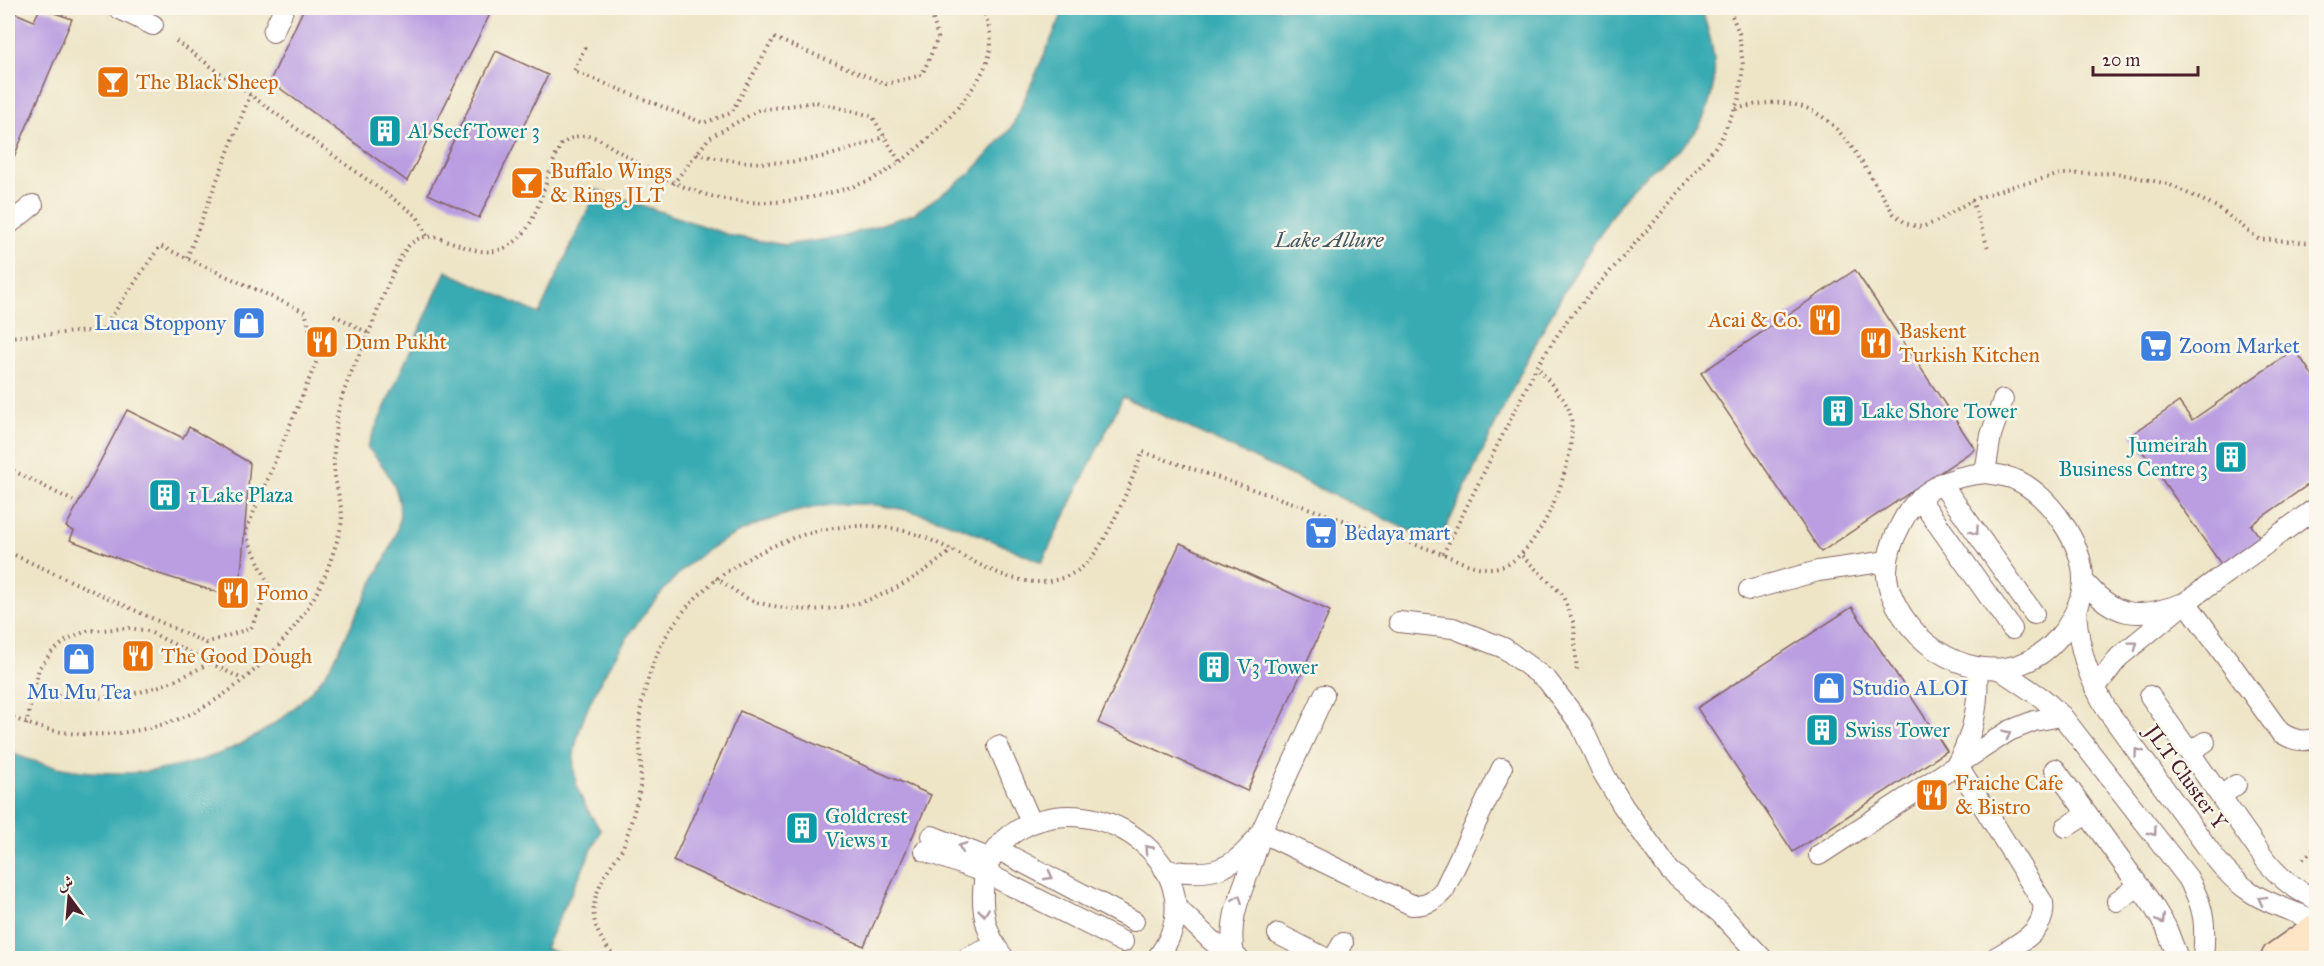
<svg xmlns="http://www.w3.org/2000/svg" width="2324" height="966" font-family="'IM FELL Great Primer',Amiri,serif">
	<rect width="100%" height="100%" fill="#fbf7ec"/>
	<filter id="ink" filterUnits="userSpaceOnUse"><feTurbulence type="fractalNoise" baseFrequency=".0167" numOctaves="2"/><feDisplacementMap in="SourceGraphic" scale="12" xChannelSelector="R" yChannelSelector="G"/><feConvolveMatrix kernelMatrix="1 2 1 2 8 2 1 2 1" color-interpolation-filters="sRGB"/></filter>
	<filter id="wash" filterUnits="userSpaceOnUse"><feTurbulence type="fractalNoise" baseFrequency=".008" numOctaves="4" result="noise"/><feDisplacementMap in="SourceGraphic" scale="24" xChannelSelector="R" yChannelSelector="G"/><feGaussianBlur stdDeviation="1.35" result="paint"/><feColorMatrix in="noise" values="0 0 0 0 0 0 0 0 0 0 0 0 0 0 0 0 0 1.4 0 .05"/><feComposite in="paint" operator="in"/></filter>
	<g filter="url(#wash)">
		<rect width="100%" height="100%" fill="#eee5c7"/>
		<path fill="#39abb2" stroke="#42656e" stroke-width="1.5" d="M1065 8H1701C1715 48 1722 81 1702 121 1687 151 1659 161 1637 183 1623 197 1612 214 1602 231 1536 328 1490 439 1438 544L1123 397 1042 562C982 537 919 503 852 504 803 504 744 525 703 553 655 586 568 710 574 769 576 793 587 811 601 830L545 948 568 958H8V752C115 796 249 771 322 678 340 655 351 623 365 597 397 534 423 508 367 447L446 271 539 314 597 190 732 236 785 245 842 237 913 214 970 174 1012 127Z"/>
		<g id="blocks">
			<g fill="#ba9ee1">
				<polygon points="40,8 72,19 8,171 8,10 34,21"/>
				<polygon points="304,8 493,8 407,181 270,81"/>
				<polygon points="496,51 548,75 479,218 428,194"/>
				<polygon points="1855,270 1975,449 1821,552 1701,373"/>
				<polygon points="2295,349 2316,381 2316,479 2251,525 2264,543 2225,570 2131,435 2179,402 2192,420"/>
				<polygon points="127,410 183,438 189,427 250,463 239,599 156,573 70,540 74,531 66,527"/>
				<polygon points="1180,543 1330,611 1247,791 1098,723"/>
				<polygon points="1852,607 1947,751 1793,852 1697,708"/>
				<polygon points="740,711 931,795 864,946 673,861"/>
			</g>
		</g>
	</g>
	<g filter="url(#ink)">
		<use href="#blocks" fill-opacity="0" stroke="#836462" stroke-width="1.5"/>
		<g fill="none" stroke-linecap="round" stroke-linejoin="round">
			<defs>
				<g id="service">
					<polyline points="118,8 153,25"/>
					<polyline points="273,32 284,8"/>
					<polyline points="8,225 33,205"/>
					<path d="M1985 473C1996 475 2006 475 2016 480 2049 494 2084 545 2083 581 2082 602 2071 623 2058 638 2013 691 1938 669 1904 618 1896 606 1888 590 1887 576 1886 559 1893 539 1901 524 1917 490 1950 476 1985 473Z"/>
					<polyline points="1985,473 1991,435 2003,400"/>
					<polyline points="1941,483 2034,614"/>
					<polyline points="1919,498 2012,629"/>
					<path d="M2083 580C2113 617 2137 620 2181 604"/>
					<polyline points="1749,590 1818,571 1888,561"/>
					<path d="M2186 602 2280 732C2292 740 2303 743 2316 738"/>
					<path d="M2076 612C2079 651 2088 676 2107 710L2215 858C2248 900 2271 902 2316 921"/>
					<polyline points="1399,622 1453,628 1504,648 1547,680 1581,725 1602,771 1623,806 1670,871 1720,913 1762,958"/>
					<path d="M1999 669 2042 698 2062 716 2188 878C2205 908 2206 925 2203 958"/>
					<polyline points="2095,688 2119,657 2186,602 2313,510"/>
					<path d="M2150 696 2266 861C2281 879 2295 890 2316 899"/>
					<polyline points="998,746 1031,822"/>
					<polyline points="2189,752 2205,742"/>
					<path d="M1958 762C1975 730 1979 703 1977 667"/>
					<path d="M1957 764 2043 903C2047 932 2017 944 1995 958"/>
					<polyline points="2055,769 2152,904 2166,927 2178,958"/>
					<polyline points="2221,796 2236,785"/>
					<polyline points="2066,827 2087,814"/>
					<path d="M1261 832 1412 905C1427 905 1434 901 1444 890L1502 768"/>
					<polyline points="932,836 991,859"/>
					<polyline points="997,849 1134,921"/>
					<polyline points="925,851 986,873 1123,942"/>
					<polyline points="1819,855 2009,731 2034,721 2062,716"/>
					<path d="M1164 869C1210 878 1235 871 1261 832L1324 695"/>
					<polyline points="2117,901 2139,886"/>
					<polyline points="1177,908 1213,942 1238,958"/>
					<polyline points="1278,934 1325,958"/>
					<path d="M1234 956C1226 911 1248 883 1259 841"/>
					<polyline points="967,958 994,946"/>
					<path d="M1004 958C986 935 980 911 984 882 987 860 999 841 1018 830 1102 780 1222 874 1157 958"/>
					<polyline points="1334,958 1343,943"/>
				</g>
				<polyline id="secondary" points="2278,958 2316,931"/>
			</defs>
			<use href="#service" stroke="#836462" stroke-width="22"/>
			<use href="#secondary" stroke="#836462" stroke-width="36"/>
			<g stroke="#836462" stroke-width="4" stroke-dasharray="1.5 4.5" stroke-linecap="butt">
				<polyline points="176,41 417,216 427,236"/>
				<polyline points="585,47 574,71 703,123 731,113 774,38 886,84 922,75 938,38 930,8"/>
				<path d="M1736 109C1830 82 1850 147 1894 214L1907 224 1922 227 1938 221 1972 200 2010 187 2062 174 2116 173 2168 184 2217 207 2259 239 2316 243"/>
				<path d="M697 154C767 170 819 164 885 136"/>
				<polyline points="673,184 709,138 759,110 816,102 872,116 901,164"/>
				<polyline points="1972,200 1989,251"/>
				<polyline points="187,258 250,95"/>
				<polyline points="334,315 368,333"/>
				<polyline points="8,337 102,330 160,246 305,312 318,358 245,533 270,587 251,628 206,643 8,552"/>
				<polyline points="8,468 73,501"/>
				<polyline points="1443,554 1537,366 1568,319 1654,222 1720,141 1739,99 1743,66 1739,33 1729,8"/>
				<polyline points="1522,556 1562,594 1574,624 1577,674"/>
				<path d="M716 578C728 585 742 598 756 602 833 623 893 599 952 550"/>
				<path d="M34 692C102 705 150 697 211 662"/>
				<path d="M8 715C58 741 123 739 176 720 239 697 309 626 330 562 334 549 342 530 342 516 341 500 335 484 334 468 333 455 335 439 336 425 339 394 356 363 368 335 379 308 388 280 402 255 431 205 473 278 517 240 540 221 546 171 561 145 573 135 582 134 597 138 641 165 684 195 737 201 779 206 823 197 863 183 905 168 976 100 989 56 994 40 988 23 983 8"/>
				<polyline points="26,725 39,668 52,652 68,639 87,631 129,628 148,631 242,679"/>
				<polyline points="2303,859 2316,848"/>
				<path d="M615 958C590 927 587 908 606 873 611 864 618 857 622 849 628 835 632 818 636 804 646 775 637 744 640 714 642 698 648 679 653 664 669 620 703 585 742 562 792 533 847 517 905 531 961 544 1017 607 1077 571 1106 553 1129 484 1143 452L1443 554C1462 562 1478 571 1499 567 1541 559 1583 448 1569 410 1563 395 1546 379 1537 366"/>
			</g>
			<use href="#service" stroke="#fff" stroke-width="20"/>
			<use href="#secondary" stroke="#fde5c5" stroke-width="33"/>
		</g>
		<defs><path id="oneway-chevron" d="M-2-3.5L2.5 0L-2 3.5" fill="none" stroke-width="1.6" stroke-linecap="round" stroke-linejoin="round" transform="scale(1.5)"/></defs>
		<g stroke="#ae9aa0">
			<use href="#oneway-chevron" transform="translate(1975 531) rotate(55)"/>
			<use href="#oneway-chevron" transform="translate(2134 645) rotate(-37)"/>
			<use href="#oneway-chevron" transform="translate(2007 734) rotate(-28)"/>
			<use href="#oneway-chevron" transform="translate(2138 752) rotate(-126)"/>
			<use href="#oneway-chevron" transform="translate(2153 832) rotate(53)"/>
			<use href="#oneway-chevron" transform="translate(962 847) rotate(-159)"/>
			<use href="#oneway-chevron" transform="translate(1148 849) rotate(-132)"/>
			<use href="#oneway-chevron" transform="translate(1049 876) rotate(28)"/>
			<use href="#oneway-chevron" transform="translate(1238 899) rotate(-69)"/>
			<use href="#oneway-chevron" transform="translate(2262 900) rotate(-151)"/>
			<use href="#oneway-chevron" transform="translate(984 912) rotate(84)"/>
			<use href="#oneway-chevron" transform="translate(2161 920) rotate(59)"/>
		</g>
	</g>
	<defs>
		<symbol id="bar-square" viewBox="-11 -11 22 22"><rect x="-9" y="-9" width="18" height="18" rx="4" fill="#e8710a" stroke="#fbf7ec"/><path d="M-6-5H6L.8 .8V4.5H3.5V6h-7V4.5H-.8V.8Z" fill="#fff"/></symbol>
		<symbol id="building-square" viewBox="-11 -11 22 22"><rect x="-9" y="-9" width="18" height="18" rx="4" fill="#0f9aa8" stroke="#fbf7ec"/><path d="M-4-6H4V6H1V3H-1V6H-4ZM-2.5-4.3h1.7v1.8h-1.7ZM.8-4.3h1.7v1.8H.8ZM-2.5-1h1.7V.8h-1.7ZM.8-1h1.7V.8H.8Z" fill="#fff"/></symbol>
		<symbol id="restaurant-square" viewBox="-11 -11 22 22"><rect x="-9" y="-9" width="18" height="18" rx="4" fill="#e8710a" stroke="#fbf7ec"/><path d="M-5-6h1v4h1v-4h1v4h1v-4h1v5L-1.5 .5V6h-2V.5L-5-1ZM5-6V6H3V1.5H1.5Q1.5-4 5-6Z" fill="#fff"/></symbol>
		<symbol id="shop-square" viewBox="-11 -11 22 22"><rect x="-9" y="-9" width="18" height="18" rx="4" fill="#3f7fe0" stroke="#fbf7ec"/><path d="M-5-2.5h2.3a2.7 3.5 0 0 1 5.4 0H5L5.5 6h-11ZM-1.5-2.5h3a1.5 2.3 0 0 0-3 0Z" fill="#fff"/></symbol>
		<symbol id="supermarket-square" viewBox="-11 -11 22 22"><rect x="-9" y="-9" width="18" height="18" rx="4" fill="#3f7fe0" stroke="#fbf7ec"/><path d="M-6-5.5h2.5l.6 2H6L4.5 2H-2.5L-4.4-4H-6ZM-1.5 3.2a1.3 1.3 0 1 0 .1 0ZM3 3.2a1.3 1.3 0 1 0 .1 0Z" fill="#fff"/></symbol>
	</defs>
	<g fill-rule="evenodd">
		<use href="#bar-square" x="94" y="63" width="38" height="38"/>
		<use href="#building-square" x="366" y="112" width="38" height="38"/>
		<use href="#bar-square" x="508" y="164" width="38" height="38"/>
		<use href="#restaurant-square" x="1806" y="301" width="38" height="38"/>
		<use href="#shop-square" x="230" y="304" width="38" height="38"/>
		<use href="#restaurant-square" x="303" y="323" width="38" height="38"/>
		<use href="#restaurant-square" x="1857" y="324" width="38" height="38"/>
		<use href="#supermarket-square" x="2137" y="327" width="38" height="38"/>
		<use href="#building-square" x="1819" y="392" width="38" height="38"/>
		<use href="#building-square" x="2212" y="438" width="38" height="38"/>
		<use href="#building-square" x="146" y="476" width="38" height="38"/>
		<use href="#supermarket-square" x="1302" y="514" width="38" height="38"/>
		<use href="#restaurant-square" x="214" y="574" width="38" height="38"/>
		<use href="#restaurant-square" x="119" y="637" width="38" height="38"/>
		<use href="#shop-square" x="60" y="640" width="38" height="38"/>
		<use href="#building-square" x="1195" y="648" width="38" height="38"/>
		<use href="#shop-square" x="1810" y="669" width="38" height="38"/>
		<use href="#building-square" x="1803" y="711" width="38" height="38"/>
		<use href="#restaurant-square" x="1913" y="776" width="38" height="38"/>
		<use href="#building-square" x="783" y="809" width="38" height="38"/>
	</g>
	<g text-anchor="middle" dominant-baseline="central" stroke-width="5" stroke-linejoin="round" paint-order="stroke">
		<g font-size="21" fill="#c56008" stroke="#fbf7ec" text-anchor="start">
			<text x="136" y="82">The Black Sheep</text>
			<text x="550" y="171">Buffalo Wings<tspan x="550" dy="24">&amp; Rings JLT</tspan></text>
			<text x="1802" y="320" text-anchor="end">Acai &amp; Co.</text>
			<text x="1899" y="331">Baskent<tspan x="1899" dy="24">Turkish Kitchen</tspan></text>
			<text x="345" y="342">Dum Pukht</text>
			<text x="256" y="593">Fomo</text>
			<text x="161" y="656">The Good Dough</text>
			<text x="1955" y="783">Fraiche Cafe<tspan x="1955" dy="24">&amp; Bistro</tspan></text>
		</g>
		<g font-size="21" fill="#0d838f" stroke="#fbf7ec" text-anchor="start">
			<text x="408" y="131">Al Seef Tower 3</text>
			<text x="1861" y="411">Lake Shore Tower</text>
			<text x="2208" y="445" text-anchor="end">Jumeirah<tspan x="2208" dy="24">Business Centre 3</tspan></text>
			<text x="188" y="495">1 Lake Plaza</text>
			<text x="1237" y="667">V3 Tower</text>
			<text x="1845" y="730">Swiss Tower</text>
			<text x="825" y="816">Goldcrest<tspan x="825" dy="24">Views 1</tspan></text>
		</g>
		<g font-size="21" fill="#366cbe" stroke="#fbf7ec" text-anchor="start">
			<text x="226" y="323" text-anchor="end">Luca Stoppony</text>
			<text x="2179" y="346">Zoom Market</text>
			<text x="1344" y="533">Bedaya mart</text>
			<text x="1852" y="688">Studio ALOI</text>
			<text x="79" y="692" text-anchor="middle">Mu Mu Tea</text>
		</g>
		<g font-size="21" fill="#4a1f2b" stroke="#fbf7ec">
			<text transform="translate(2186 777) rotate(54)">JLT Cluster Y</text>
		</g>
		<g font-size="22" font-style="italic" fill="#435761" stroke="#fbf7ec">
			<text x="1329" y="239">Lake Allure</text>
		</g>
	</g>
	<rect width="2324" height="966" fill="none" stroke="#fbf7ec" stroke-width="30"/>
	<g transform="translate(69 897) rotate(344)" stroke="#fbf7ec" stroke-width="4.5" paint-order="stroke">
	<path d="M0-4.5L10 22L0 15L-10 22Z" fill="#4a1f2b"/>
	<text y="-9" font-size="16" font-weight="bold" text-anchor="middle" fill="#4a1f2b">ش</text>
	</g>
	<path d="M2093 66v9h105v-9" fill="none" stroke="#4a1f2b" stroke-width="3"/>
	<text x="2102" y="66" font-size="18" fill="#4a1f2b" stroke="#fbf7ec" stroke-width="4.5" paint-order="stroke">20 m</text>
</svg>
